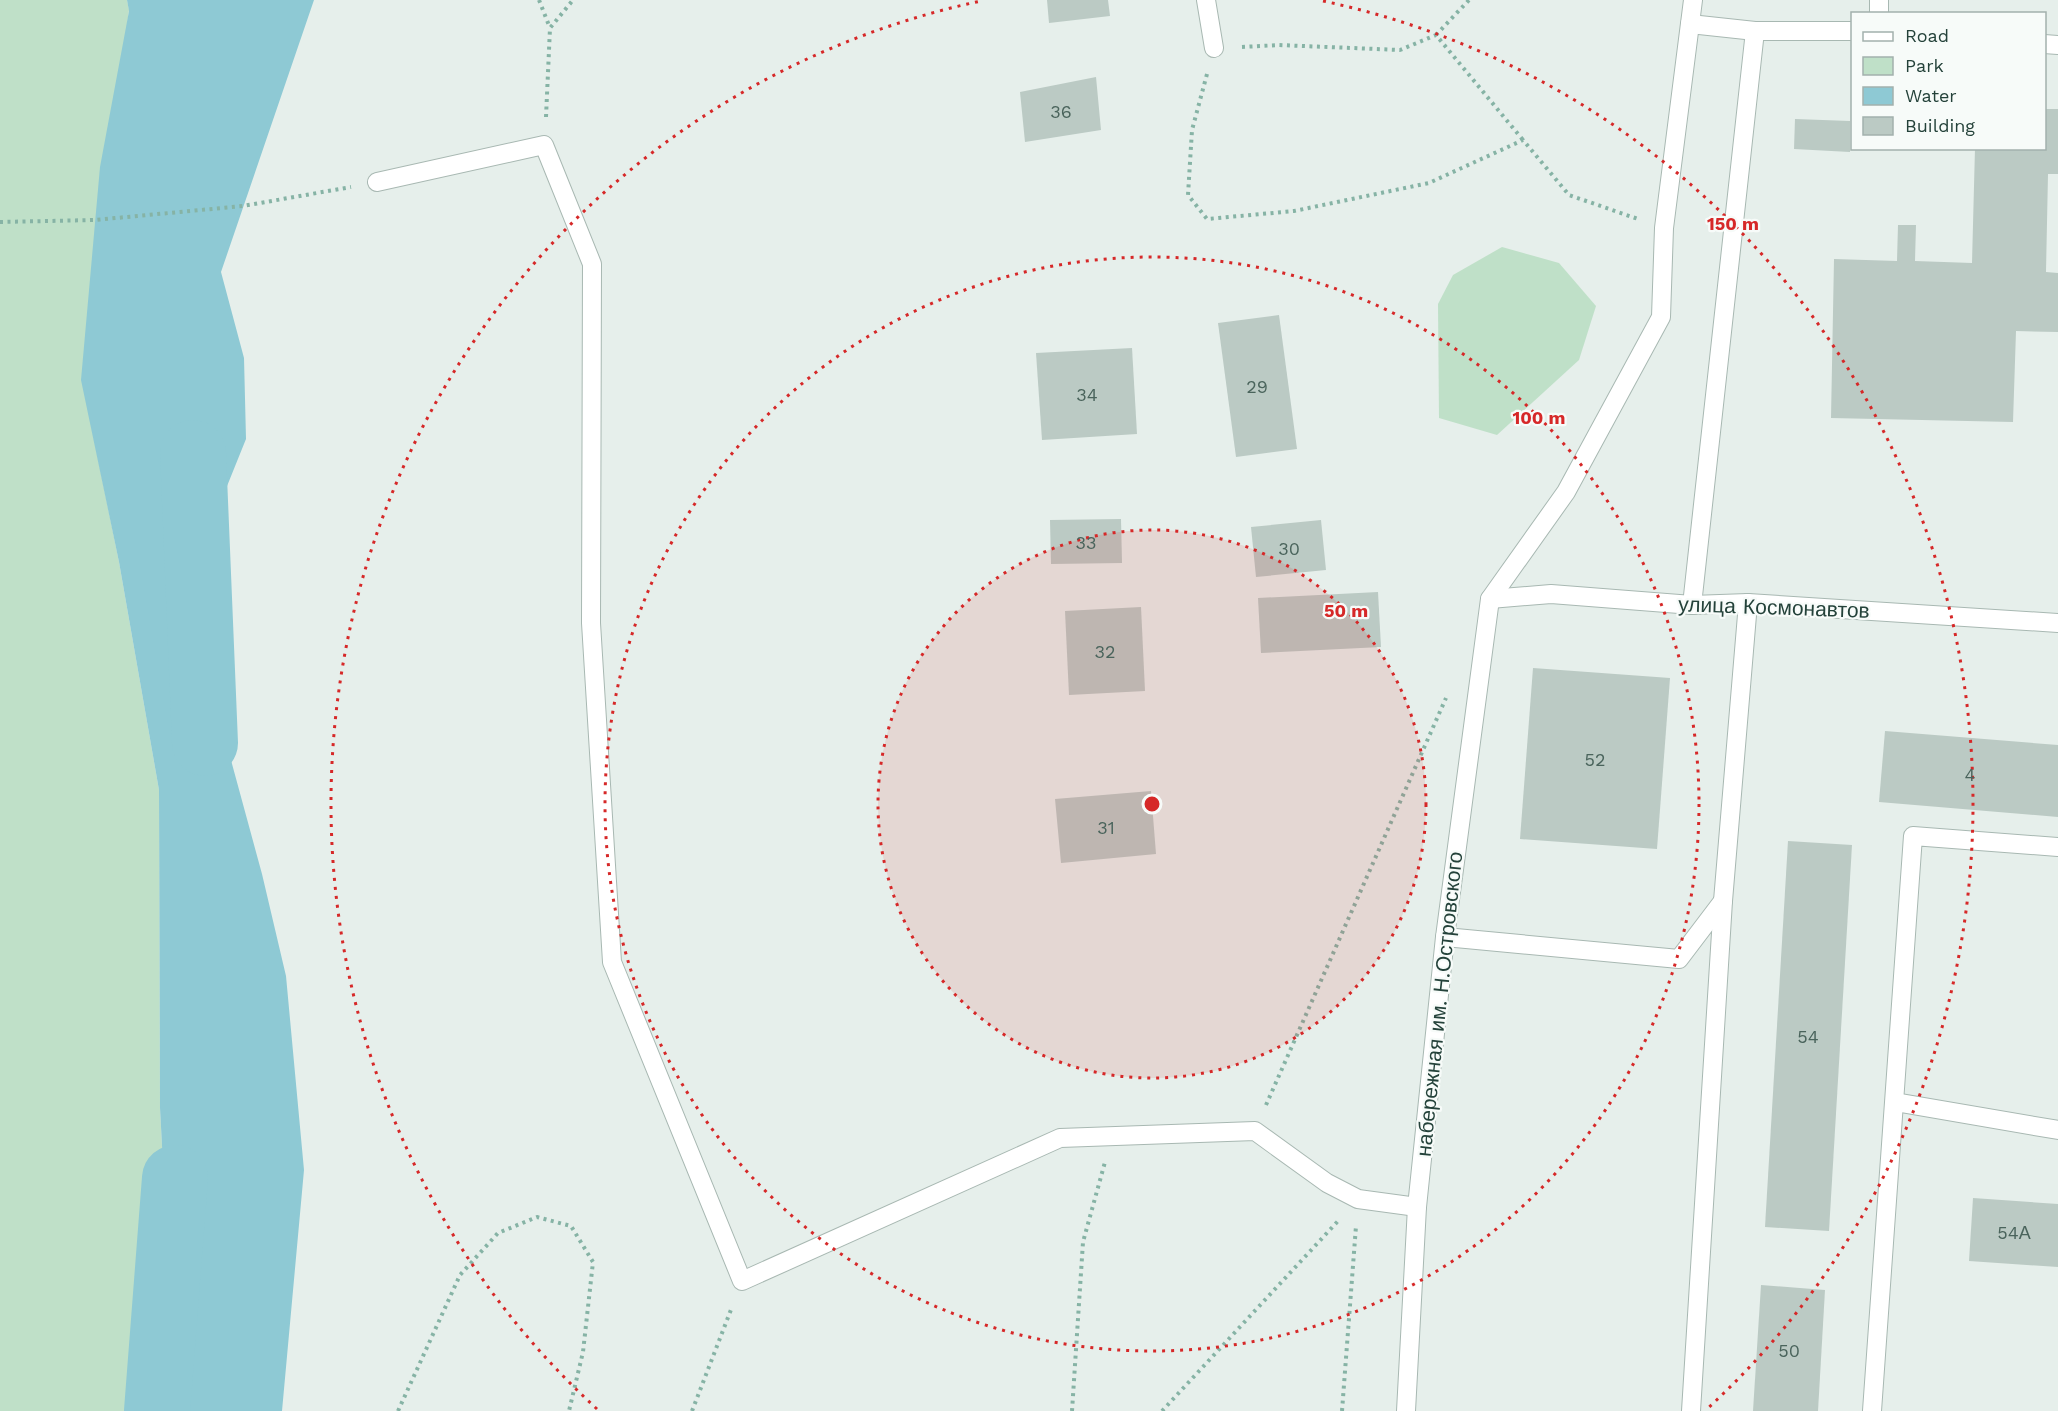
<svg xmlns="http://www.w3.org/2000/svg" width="2058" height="1411" font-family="'Work Sans',sans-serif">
	<rect width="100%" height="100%" fill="#e6efeb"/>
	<g fill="#bfe0c8">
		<polygon points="0,0 127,0 129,10 82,380 119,562 159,790 160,1108 176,1411 0,1411"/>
		<polygon points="1502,247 1559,263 1596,306 1579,360 1497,435 1439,418 1438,304 1453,275"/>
	</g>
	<polygon fill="#8ec9d4" points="127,0 314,0 221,272 244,358 246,439 217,511 189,556 198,639 262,874 286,976 304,1170 282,1411 176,1411 160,1108 159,790 119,562 81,380 100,167 129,11"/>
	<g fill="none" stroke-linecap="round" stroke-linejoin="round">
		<g stroke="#8ec9d4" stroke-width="66">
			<polyline points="193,453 205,743"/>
			<polyline points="157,1411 175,1178"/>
		</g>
	</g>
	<g fill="#bbcac4">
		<polygon points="1047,0 1108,0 1110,16 1049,23"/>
		<polygon points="1096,77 1101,130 1025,142 1020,92"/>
		<polygon points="2044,109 2058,109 2058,174 2048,174 2046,272 2058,273 2058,332 2016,331 2013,422 1831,418 1834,259 1897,261 1898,225 1916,225 1915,261 1972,263 1975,148 2044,148"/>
		<polygon points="1795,119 1850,121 1850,152 1794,149"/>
		<polygon points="1279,315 1297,449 1236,457 1218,323"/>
		<polygon points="1132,348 1137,434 1042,440 1036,353"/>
		<polygon points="1121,519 1122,563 1051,564 1050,520"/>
		<polygon points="1321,520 1326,570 1256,577 1251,527"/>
		<polygon points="1378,592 1381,647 1261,653 1258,598"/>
		<polygon points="1141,607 1145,691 1069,695 1065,611"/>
		<polygon points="1533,668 1670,678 1657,849 1520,839"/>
		<polygon points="1885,731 2058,745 2058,817 1879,802"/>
		<polygon points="1151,791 1156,854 1061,863 1055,799"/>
		<polygon points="1788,841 1852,845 1829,1231 1765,1227"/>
		<polygon points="1973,1198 2058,1204 2058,1267 1969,1261"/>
		<polygon points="1761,1285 1825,1290 1818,1411 1753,1411"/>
	</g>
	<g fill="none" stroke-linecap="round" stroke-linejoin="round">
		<defs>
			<g id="minor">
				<polyline points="1206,0 1214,48"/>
				<polyline points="1879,14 1879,0"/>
				<polyline points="1690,24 1755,31 1852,31"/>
				<polyline points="2044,44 2058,45"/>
				<polyline points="377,182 544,145 592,264 591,623 612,962 742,1281 1060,1138 1255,1131 1327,1183 1358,1199 1417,1207"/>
				<polyline points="1490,599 1551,594 1692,605 1748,603 2058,623"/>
				<polyline points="1692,605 1755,31"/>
				<polyline points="1445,937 1679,959 1723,901"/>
				<polyline points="1895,1102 2058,1130"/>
				<polyline points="1406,1411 1417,1207 1445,937 1490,599 1566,492 1661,317 1664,228 1693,0"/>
				<polyline points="1691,1411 1723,901 1748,603"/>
				<polyline points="1872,1411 1913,836 2058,847"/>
			</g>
		</defs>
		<use href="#minor" stroke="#a8b8b2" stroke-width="20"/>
		<g stroke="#86b3a5" stroke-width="4" stroke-dasharray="3 4.5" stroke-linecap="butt">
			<polyline points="539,0 550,28"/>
			<polyline points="1436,35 1469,0"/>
			<polyline points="1242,47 1279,45 1400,50 1436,35 1523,140"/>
			<polyline points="1207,74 1192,130 1188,195 1207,219 1294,211 1429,183 1523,140 1569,195 1638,219"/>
			<polyline points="546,117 550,28 573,0"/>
			<polyline points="0,222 95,220 243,206 351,187"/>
			<polyline points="1266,1105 1446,698"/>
			<polyline points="398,1411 460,1275 498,1233 537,1217 571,1226 593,1262 583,1352 569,1411"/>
			<polyline points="692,1411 732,1307"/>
			<polyline points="1072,1411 1083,1242 1105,1162"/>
			<polyline points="1162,1411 1339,1220"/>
			<polyline points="1342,1411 1356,1226"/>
		</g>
		<use href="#minor" stroke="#fff" stroke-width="18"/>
	</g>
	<circle cx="1152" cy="804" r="274" fill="#d62828" fill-opacity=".12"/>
	<g fill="none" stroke="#d62828" stroke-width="3" stroke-dasharray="3 6">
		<circle cx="1152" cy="804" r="274"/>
		<circle cx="1152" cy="804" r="547"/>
		<path d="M597 1409A821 821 0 0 1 981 1M1323 1A821 821 0 0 1 1707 1409"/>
	</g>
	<g text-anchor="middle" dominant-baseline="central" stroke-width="4.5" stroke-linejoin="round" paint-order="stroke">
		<g font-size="18" fill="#4a645c">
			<text x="1061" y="111">36</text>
			<text x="1257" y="386">29</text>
			<text x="1087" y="394">34</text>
			<text x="1086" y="542">33</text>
			<text x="1289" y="548">30</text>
			<text x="1105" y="651">32</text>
			<text x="1595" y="759">52</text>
			<text x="1970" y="774">4</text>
			<text x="1106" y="827">31</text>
			<text x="1808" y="1036">54</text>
			<text x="2014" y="1232">54А</text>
			<text x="1789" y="1350">50</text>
		</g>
		<g font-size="21" fill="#24423a" stroke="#f7fbf9">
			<text transform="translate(1774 607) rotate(2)">улица Космонавтов</text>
			<text transform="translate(1439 1004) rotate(-84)">набережная им. Н.Островского</text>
		</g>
	</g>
	<circle cx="1152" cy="804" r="9" fill="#d62828" stroke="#f7fbf9" stroke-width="3"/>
	<g font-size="18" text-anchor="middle" font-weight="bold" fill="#d62828" stroke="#f7fbf9" stroke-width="4.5" stroke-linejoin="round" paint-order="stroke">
		<text x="1733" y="230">150 m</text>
		<text x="1539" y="424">100 m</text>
		<text x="1346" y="617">50 m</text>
	</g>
	<rect x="1851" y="12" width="195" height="138" fill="#f7fbf9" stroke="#a3b1ad" stroke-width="1.5"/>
	<rect x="1863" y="32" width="30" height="9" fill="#ffffff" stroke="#a3b1ad" stroke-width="1.5"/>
	<text x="1905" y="42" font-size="18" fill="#24423a">Road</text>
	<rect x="1863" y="57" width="30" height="18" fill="#bfe0c8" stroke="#a3b1ad" stroke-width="1.5"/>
	<text x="1905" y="72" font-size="18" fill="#24423a">Park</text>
	<rect x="1863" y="87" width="30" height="18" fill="#8ec9d4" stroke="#a3b1ad" stroke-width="1.5"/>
	<text x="1905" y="102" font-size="18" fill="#24423a">Water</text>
	<rect x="1863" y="117" width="30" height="18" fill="#bbcac4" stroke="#a3b1ad" stroke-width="1.5"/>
	<text x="1905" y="132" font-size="18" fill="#24423a">Building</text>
</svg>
